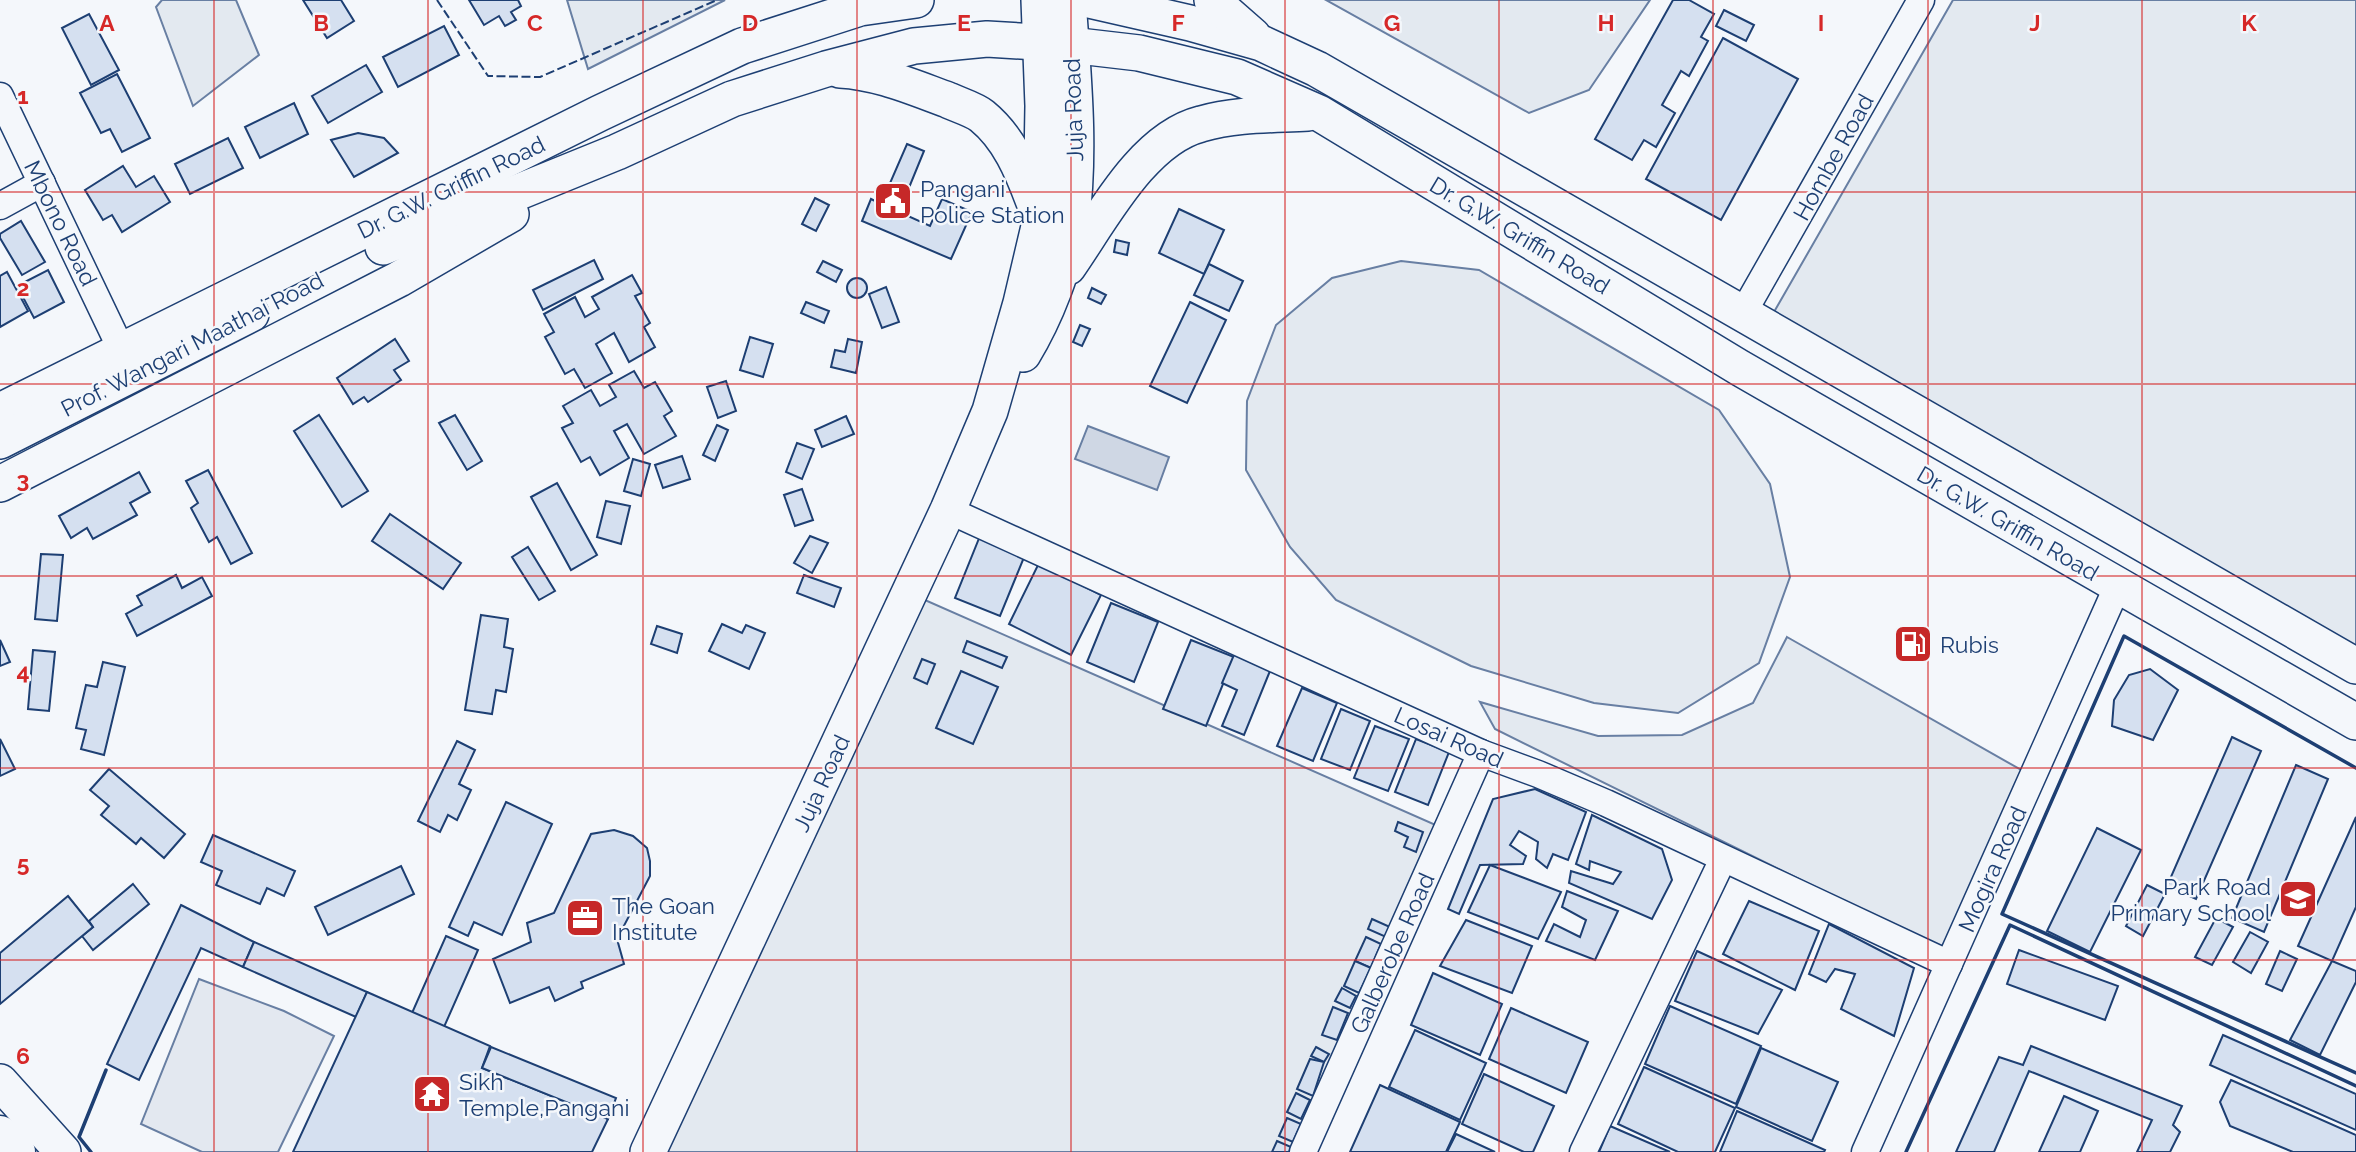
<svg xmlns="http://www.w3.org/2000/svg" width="2356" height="1152" font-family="Raleway,sans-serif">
	<rect width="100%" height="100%" fill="#f4f7fb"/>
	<g fill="#e3e9f0" stroke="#687fa3" stroke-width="2">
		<polygon points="162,0 236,0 259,55 193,106 156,7"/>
		<polygon points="567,0 725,0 588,69"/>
		<polygon points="1326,0 1650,0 1589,90 1529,113"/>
		<polygon points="1953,0 2356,0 2356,666 1766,326"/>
		<polygon points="1401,261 1479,270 1719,410 1770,484 1790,577 1759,663 1678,713 1594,703 1471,666 1336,600 1290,547 1246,470 1247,401 1276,325 1332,278"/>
		<polygon points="909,593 1447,830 1302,1152 648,1152"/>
		<polygon points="1787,637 2023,771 1943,950 1495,729 1480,702 1598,736 1682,735 1753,703"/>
	</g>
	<polygon fill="#e3e8f0" stroke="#687fa3" stroke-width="2" points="199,979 284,1011 334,1036 278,1152 202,1152 141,1124"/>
	<polygon fill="#cfd7e4" stroke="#687fa3" stroke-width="2" points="1088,426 1169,457 1157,490 1075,459"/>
	<g fill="#d5e0f0" stroke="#1d3f73" stroke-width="2">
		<polygon points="303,0 341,0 354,21 327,38"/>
		<polygon points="469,0 518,0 521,6 511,12 516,20 505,26 499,16 484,25"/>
		<polygon points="1673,0 1689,0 1714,14 1701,37 1708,41 1689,76 1681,71 1662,105 1675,113 1656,147 1644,140 1632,160 1595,139"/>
		<polygon points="1724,10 1754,25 1746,41 1716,26"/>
		<polygon points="89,14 119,70 91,85 62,28"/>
		<polygon points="444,26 459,55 398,87 383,57"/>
		<polygon points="1723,38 1798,79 1721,220 1646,179"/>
		<polygon points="366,65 382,92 328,123 312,96"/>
		<polygon points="117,74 150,138 122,152 110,129 101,133 80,93"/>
		<polygon points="294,103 308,134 260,158 245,127"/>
		<polygon points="358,133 384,138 398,153 354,177 331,140"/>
		<polygon points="228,138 243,168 190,194 175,164"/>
		<polygon points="907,144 924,151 899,212 930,226 942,199 972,212 951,259 862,221 871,199 881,204"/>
		<polygon points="123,166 136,187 154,176 170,202 122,232 112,215 103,220 85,190"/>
		<polygon points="815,198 829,205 816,231 802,224"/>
		<polygon points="1179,209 1224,230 1204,274 1159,253"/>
		<polygon points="21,221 45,262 22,275 0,238 0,234"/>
		<polygon points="1116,240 1129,243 1127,255 1114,252"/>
		<polygon points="594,260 603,279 543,310 533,290"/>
		<polygon points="823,261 842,270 836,282 817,272"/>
		<polygon points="1209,264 1243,281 1229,311 1194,295"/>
		<polygon points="48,270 64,302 34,318 17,286"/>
		<polygon points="7,272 28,311 0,327 0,276"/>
		<polygon points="632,275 642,293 635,296 650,323 644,327 655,347 629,362 614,333 596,344 612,373 585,388 574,369 565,374 545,337 554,332 544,314 575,297 585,317 599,309 592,297"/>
		<circle cx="857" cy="288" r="10"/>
		<polygon points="886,287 899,322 882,328 869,294"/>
		<polygon points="1092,288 1106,295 1101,304 1088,298"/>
		<polygon points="806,302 829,311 824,323 801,313"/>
		<polygon points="1190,302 1226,320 1187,403 1150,386"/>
		<polygon points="1080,325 1090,329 1082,346 1073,342"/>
		<polygon points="750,337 773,344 763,377 740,370"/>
		<polygon points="395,339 409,361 394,370 401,380 368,402 364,397 353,404 337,378"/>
		<polygon points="848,339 862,342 856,373 831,367 835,350 845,352"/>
		<polygon points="634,371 644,388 655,382 672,411 664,416 676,436 644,454 627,424 614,431 629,458 600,475 590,457 581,462 562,428 573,423 563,406 591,390 600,406 616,397 609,385"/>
		<polygon points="726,381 736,411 718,418 707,387"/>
		<polygon points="319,415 368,491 342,507 294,431"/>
		<polygon points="455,415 482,461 467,470 439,423"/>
		<polygon points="846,416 854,434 822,447 815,430"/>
		<polygon points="717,425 728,430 715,461 703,455"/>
		<polygon points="797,443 814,449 802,479 786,472"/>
		<polygon points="682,456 690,479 663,488 655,465"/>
		<polygon points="633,459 650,464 641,496 624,491"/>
		<polygon points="208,470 252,553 231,564 217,537 209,542 191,508 198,503 186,481"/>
		<polygon points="139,472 150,492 130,503 137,515 93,539 87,528 71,538 59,516"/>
		<polygon points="557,483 597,555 571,570 531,497"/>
		<polygon points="802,489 813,520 795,526 784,495"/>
		<polygon points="606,501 630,506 621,544 597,537"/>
		<polygon points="390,514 461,563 443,589 372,541"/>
		<polygon points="982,531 1027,550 1000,616 955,598"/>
		<polygon points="810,536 828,543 812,573 794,563"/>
		<polygon points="528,547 555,591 539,600 512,557"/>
		<polygon points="41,554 63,555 57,621 35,619"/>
		<polygon points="1039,563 1101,595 1071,655 1009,624"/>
		<polygon points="176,575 182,588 202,577 212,596 137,636 126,614 142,605 137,596"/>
		<polygon points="804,575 841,588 834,607 797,593"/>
		<polygon points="1111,603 1158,622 1134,682 1087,662"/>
		<polygon points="481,615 508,619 504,647 513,649 506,692 496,690 492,714 465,710"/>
		<polygon points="722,624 742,633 746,625 765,633 749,669 709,651"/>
		<polygon points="657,626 682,634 677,653 651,644"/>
		<polygon points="0,640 10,662 0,666"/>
		<polygon points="1191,640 1234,657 1206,726 1163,709"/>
		<polygon points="967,641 1007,657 1002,668 963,652"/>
		<polygon points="33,650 55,652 49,711 28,709"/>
		<polygon points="1236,650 1272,666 1244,735 1222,726 1237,690 1222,683"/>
		<polygon points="922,659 935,664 927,684 914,678"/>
		<polygon points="103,662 125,667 104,755 81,749 86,730 76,728 86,685 97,687"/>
		<polygon points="2150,669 2178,690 2153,740 2112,726 2114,700 2129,675"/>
		<polygon points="961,671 998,687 973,744 936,728"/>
		<polygon points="1302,688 1337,703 1313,761 1277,746"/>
		<polygon points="1341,709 1370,721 1350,770 1321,759"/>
		<polygon points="1375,726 1409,739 1388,791 1354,778"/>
		<polygon points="2232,737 2261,751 2196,899 2167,886"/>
		<polygon points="0,739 15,769 0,776"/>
		<polygon points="1416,739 1449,752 1428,805 1395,792"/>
		<polygon points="457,741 475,750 459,784 471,790 457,820 448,815 440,832 418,821"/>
		<polygon points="2296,765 2328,779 2264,932 2232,918"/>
		<polygon points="109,769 185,834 164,858 141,838 136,844 101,815 109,806 90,790"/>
		<polygon points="1535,789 1586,812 1568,860 1553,854 1547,868 1536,859 1538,842 1519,831 1510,845 1526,856 1523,864 1480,865 1459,914 1448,909 1493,799"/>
		<polygon points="506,802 552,824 502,935 474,922 468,936 449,927"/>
		<polygon points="1592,815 1662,849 1672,880 1652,919 1569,883 1571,871 1613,884 1621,872 1590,861 1589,870 1576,864"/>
		<polygon points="2356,817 2356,907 2332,961 2298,946"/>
		<polygon points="1398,822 1423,832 1416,852 1404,847 1408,837 1395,831"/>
		<polygon points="2097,828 2141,850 2090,952 2047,931"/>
		<polygon points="614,830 633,836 647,848 650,861 650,876 617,939 624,964 581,982 583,988 555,1001 549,987 510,1003 493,959 531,942 527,923 554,913 591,834"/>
		<polygon points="213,835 295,871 284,896 267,888 260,904 216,885 222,871 201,862"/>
		<polygon points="1490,865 1561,892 1538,939 1468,912"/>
		<polygon points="401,866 414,894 328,935 315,907"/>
		<polygon points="133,884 149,904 93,950 82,936 93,927 89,921"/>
		<polygon points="2147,885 2165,894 2143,936 2126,926"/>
		<polygon points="1567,891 1618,911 1595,960 1546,941 1554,924 1580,937 1586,920 1562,907"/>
		<polygon points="68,896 93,927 0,1004 0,953"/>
		<polygon points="1749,901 1819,931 1795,990 1723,954"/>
		<polygon points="181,905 254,942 243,967 201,948 139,1080 107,1064"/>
		<polygon points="2216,918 2233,927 2212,965 2195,957"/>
		<polygon points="1372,919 1390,927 1386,937 1368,929"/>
		<polygon points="1466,920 1532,946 1512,993 1440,966"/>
		<polygon points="1829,924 1914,968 1894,1036 1841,1009 1855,974 1835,969 1826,982 1809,974"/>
		<polygon points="2250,932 2268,942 2251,973 2233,962"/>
		<polygon points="446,936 478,950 444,1027 412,1013"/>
		<polygon points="1366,937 1381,944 1371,968 1355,961"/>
		<polygon points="254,942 367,992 356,1017 243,967"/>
		<polygon points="2019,950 2118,986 2105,1020 2007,984"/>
		<polygon points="1697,951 1782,990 1758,1034 1675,1001"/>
		<polygon points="2280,951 2297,959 2282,991 2266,984"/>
		<polygon points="1355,961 1371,968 1359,993 1344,986"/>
		<polygon points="2332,961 2356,971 2356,982 2320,1055 2290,1040"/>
		<polygon points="1433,973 1502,1004 1480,1055 1411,1025"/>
		<polygon points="1342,988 1356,996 1350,1008 1335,1001"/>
		<polygon points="367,992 490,1046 482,1068 608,1119 592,1152 293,1152"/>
		<polygon points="1670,1006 1761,1046 1736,1104 1645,1064"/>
		<polygon points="1333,1007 1348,1013 1337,1040 1322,1035"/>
		<polygon points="1511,1008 1588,1042 1566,1093 1489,1059"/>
		<polygon points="1415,1030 1486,1063 1460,1120 1389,1087"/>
		<polygon points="2223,1035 2356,1094 2356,1130 2210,1065"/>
		<polygon points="2031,1046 2182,1106 2173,1125 2180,1132 2170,1152 2137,1152 2152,1120 2029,1071 1994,1152 1956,1152 1999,1057 2023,1065"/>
		<polygon points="491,1047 616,1098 608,1119 482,1068"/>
		<polygon points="1316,1047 1329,1054 1324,1062 1311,1056"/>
		<polygon points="1761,1048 1838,1082 1812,1141 1736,1107"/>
		<polygon points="1310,1059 1324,1062 1313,1096 1297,1089"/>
		<polygon points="1644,1067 1735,1108 1715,1152 1678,1152 1618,1124"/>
		<polygon points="1484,1074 1554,1106 1533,1152 1524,1152 1462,1124"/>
		<polygon points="2231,1080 2356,1135 2356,1152 2293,1152 2230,1126 2220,1102"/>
		<polygon points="1380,1085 1460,1122 1446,1152 1350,1152"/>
		<polygon points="1296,1093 1310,1100 1301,1119 1287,1112"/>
		<polygon points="2064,1096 2098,1111 2080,1152 2039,1152"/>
		<polygon points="1737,1111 1825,1150 1824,1152 1720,1152"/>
		<polygon points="1287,1118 1301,1124 1293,1142 1279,1136"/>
		<polygon points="1610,1126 1670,1152 1599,1152"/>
		<polygon points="1456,1134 1495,1152 1447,1152"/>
		<polygon points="1277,1141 1291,1147 1289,1152 1272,1152"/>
	</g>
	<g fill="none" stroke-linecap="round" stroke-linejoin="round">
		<defs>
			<g id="minor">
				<polyline points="0,96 122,351"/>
				<polyline points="0,206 42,183"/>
				<polyline points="1743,313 1921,0"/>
				<polyline points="948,510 1481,753 1538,774 1606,803 1949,964"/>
				<polyline points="1303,1152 1481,753"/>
				<polyline points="1583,1152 1723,859"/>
				<polyline points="1865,1152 2118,585"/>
			</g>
			<g id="major">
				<polyline points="1089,0 1190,23 1261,43 1317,69 2356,666"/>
				<polyline points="1212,0 1253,36"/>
				<path d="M840 70C878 72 912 87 948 100 958 105 973 109 982 116 1009 138 1022 170 1034 202"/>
				<polyline points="383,247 617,152 732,99 826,69 914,46 987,39 1053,43 1139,53 1237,77 1319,113 1740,368 2356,722"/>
				<path d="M1068 267C1101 220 1142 139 1201 124 1236 114 1272 115 1308 113"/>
				<path d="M1023 354C1045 318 1066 266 1071 224 1081 150 1073 74 1068 0"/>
				<polyline points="0,411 600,113 742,46 860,8 916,0"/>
				<polyline points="0,441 251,314"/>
				<polyline points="0,484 399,279 511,214"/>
				<polyline points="0,1082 63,1152"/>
				<polyline points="648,1152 948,510 990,411 1021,303 1041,218 1043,106 1039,0"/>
			</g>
			<polyline id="highway" points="0,1135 16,1152"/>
		</defs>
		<use href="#minor" stroke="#1d3f73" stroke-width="29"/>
		<use href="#major" stroke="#1d3f73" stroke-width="38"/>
		<use href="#highway" stroke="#1d3f73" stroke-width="41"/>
		<use href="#minor" stroke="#f4f7fb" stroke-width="26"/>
		<use href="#major" stroke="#f4f7fb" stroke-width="35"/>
		<use href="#highway" stroke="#f4f7fb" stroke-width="38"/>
		<polyline stroke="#1d3f73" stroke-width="2" stroke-dasharray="9 3.5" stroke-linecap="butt" points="437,0 488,76 540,77 717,0"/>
		<g stroke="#1d3f73" stroke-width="3.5">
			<polyline points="2356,768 2124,636 2002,914 2356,1073"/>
			<polyline points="91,1152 79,1137 106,1070"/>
			<polyline points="1906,1152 2010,925 2356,1086"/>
		</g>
	</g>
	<path fill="none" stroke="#d62828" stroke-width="2" stroke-opacity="0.55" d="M214 0V1152M428 0V1152M643 0V1152M857 0V1152M1071 0V1152M1285 0V1152M1499 0V1152M1713 0V1152M1928 0V1152M2142 0V1152M0 192H2356M0 384H2356M0 576H2356M0 768H2356M0 960H2356"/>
	<defs>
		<symbol id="civic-square" viewBox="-11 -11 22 22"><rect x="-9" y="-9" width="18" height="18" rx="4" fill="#c62828" stroke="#f4f7fb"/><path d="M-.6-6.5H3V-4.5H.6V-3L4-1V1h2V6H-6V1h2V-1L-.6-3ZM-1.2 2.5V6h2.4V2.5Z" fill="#fff"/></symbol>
		<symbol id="fuel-square" viewBox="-11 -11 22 22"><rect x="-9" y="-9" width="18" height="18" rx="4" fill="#c62828" stroke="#f4f7fb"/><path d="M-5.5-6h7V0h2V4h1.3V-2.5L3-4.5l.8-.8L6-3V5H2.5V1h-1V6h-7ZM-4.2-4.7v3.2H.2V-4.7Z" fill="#fff"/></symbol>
		<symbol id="school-square" viewBox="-11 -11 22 22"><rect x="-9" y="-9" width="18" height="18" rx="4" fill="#c62828" stroke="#f4f7fb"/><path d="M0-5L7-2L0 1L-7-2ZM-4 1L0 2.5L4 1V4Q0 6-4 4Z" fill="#fff"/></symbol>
		<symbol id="office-square" viewBox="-11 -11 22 22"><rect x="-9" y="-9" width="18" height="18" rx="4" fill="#c62828" stroke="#f4f7fb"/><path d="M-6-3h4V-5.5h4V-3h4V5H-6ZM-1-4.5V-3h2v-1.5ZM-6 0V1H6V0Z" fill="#fff"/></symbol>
		<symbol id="temple-square" viewBox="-11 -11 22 22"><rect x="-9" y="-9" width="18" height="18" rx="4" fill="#c62828" stroke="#f4f7fb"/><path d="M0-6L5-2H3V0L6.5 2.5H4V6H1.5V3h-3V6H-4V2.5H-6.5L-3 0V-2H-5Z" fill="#fff"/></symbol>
	</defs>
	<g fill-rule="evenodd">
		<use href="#civic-square" x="871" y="179" width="44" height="44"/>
		<use href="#fuel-square" x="1891" y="622" width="44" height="44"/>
		<use href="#school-square" x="2276" y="877" width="44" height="44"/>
		<use href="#office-square" x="563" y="896" width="44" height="44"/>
		<use href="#temple-square" x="410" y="1072" width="44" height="44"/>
	</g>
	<g text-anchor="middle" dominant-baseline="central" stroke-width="5" stroke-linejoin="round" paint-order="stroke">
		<g font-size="23" fill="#1d3f73" stroke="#f4f7fb">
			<text transform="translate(1073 110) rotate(-92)">Juja Road</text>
			<text transform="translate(1833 157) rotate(-61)">Hombe Road</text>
			<text transform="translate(451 187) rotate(-26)">Dr. G.W. Griffin Road</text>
			<text transform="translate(61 223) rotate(64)">Mbono Road</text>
			<text transform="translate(1520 235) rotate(31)">Dr. G.W. Griffin Road</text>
			<text transform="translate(192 344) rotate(-27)">Prof. Wangari Maathai Road</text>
			<text transform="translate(2008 523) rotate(30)">Dr. G.W. Griffin Road</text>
			<text transform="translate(1449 737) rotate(24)">Losai Road</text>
			<text transform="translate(821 783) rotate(-65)">Juja Road</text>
			<text transform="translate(1992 869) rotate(-66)">Mogira Road</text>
			<text transform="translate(1392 953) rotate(-66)">Galberobe Road</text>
		</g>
		<g font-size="23" fill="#1d3f73" stroke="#f4f7fb" text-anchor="start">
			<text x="920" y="188">Pangani<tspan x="920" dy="26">Police Station</tspan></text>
			<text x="1940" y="644">Rubis</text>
			<text x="2271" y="886" text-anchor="end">Park Road<tspan x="2271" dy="26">Primary School</tspan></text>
			<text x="612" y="905">The Goan<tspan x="612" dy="26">Institute</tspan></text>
			<text x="459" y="1081">Sikh<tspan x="459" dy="26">Temple,Pangani</tspan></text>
		</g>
	</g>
	<g font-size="23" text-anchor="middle" font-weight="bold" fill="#d62828" stroke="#f4f7fb" stroke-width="5" stroke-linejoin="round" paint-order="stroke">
		<text x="107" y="31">A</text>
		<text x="321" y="31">B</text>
		<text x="535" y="31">C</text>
		<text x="750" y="31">D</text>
		<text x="964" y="31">E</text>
		<text x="1178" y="31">F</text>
		<text x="1392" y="31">G</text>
		<text x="1606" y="31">H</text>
		<text x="1821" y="31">I</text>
		<text x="2035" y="31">J</text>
		<text x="2249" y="31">K</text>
		<text x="23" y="104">1</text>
		<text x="23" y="296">2</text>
		<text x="23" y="488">3</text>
		<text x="23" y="680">4</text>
		<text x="23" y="872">5</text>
		<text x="23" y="1064">6</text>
	</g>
</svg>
